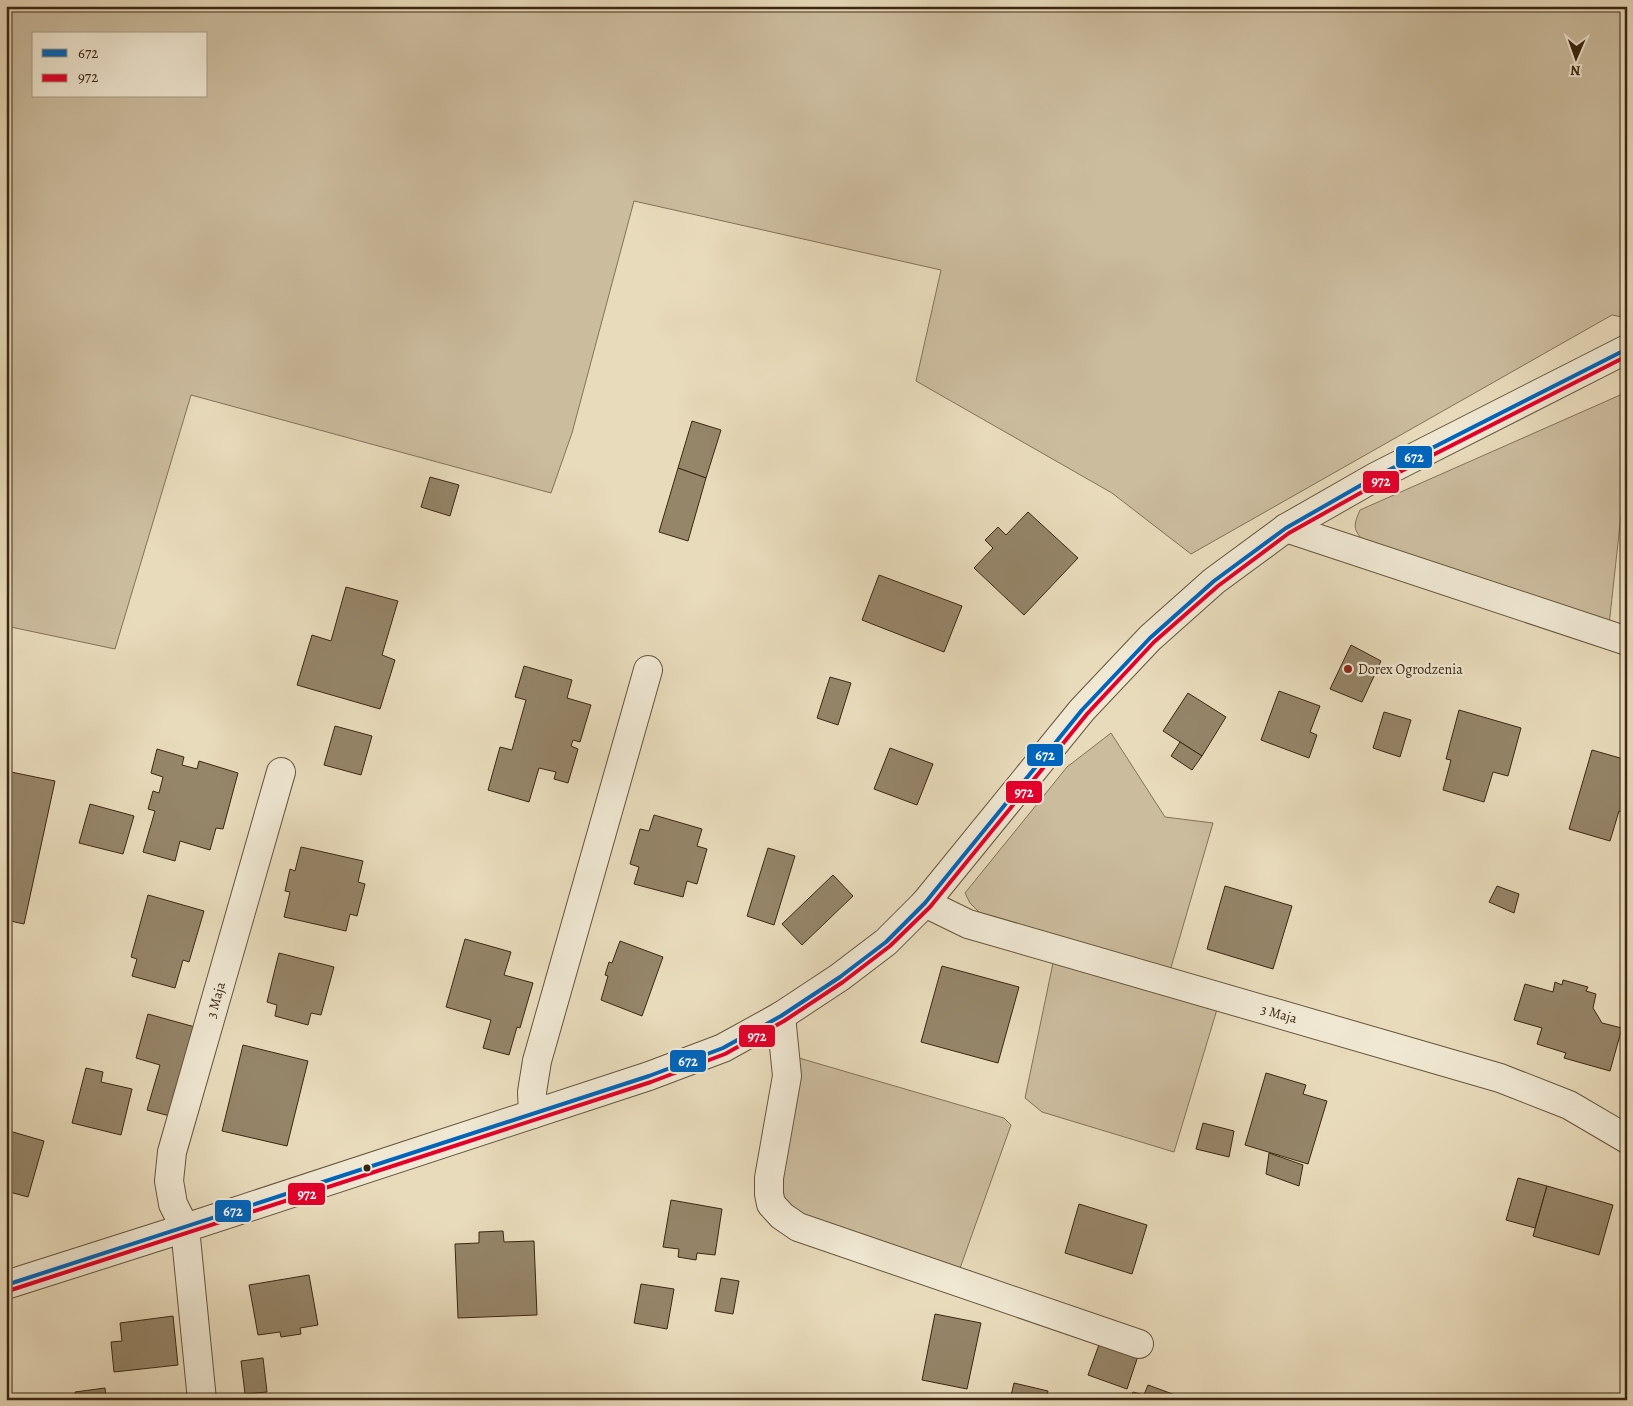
<svg xmlns="http://www.w3.org/2000/svg" width="1633" height="1406" font-family="Alegreya,serif">
	<rect width="100%" height="100%" fill="#e8dbbb"/>
	<filter id="stains"><feTurbulence type="fractalNoise" baseFrequency=".004" numOctaves="4"/><feColorMatrix values="0 0 0 0 .2 0 0 0 0 .09 0 0 0 0 .02 0 0 0 .5 -.17"/></filter>
	<radialGradient id="worn" r=".72"><stop offset=".6" stop-color="#630" stop-opacity="0"/><stop offset="1" stop-color="#630" stop-opacity=".3"/></radialGradient>
	<g fill="#cbbc9e" stroke="#837258" fill-rule="evenodd">
		<path d="M6 6H1627V318L1612 315 1191 554 1112 493 916 381 941 270 634 201 572 433 551 493 191 395 115 649 6 626ZM34 34H206V96H34Z"/>
		<path d="M1627 392V479H1625L1609 625 1366 544C1354 530 1352 528 1360 510Z"/>
		<polygon points="1111,733 1165,817 1213,823 1170,971 982,915 970,903 965,893 1067,767"/>
		<polygon points="1053,963 1218,1006 1174,1152 1042,1112 1025,1098"/>
		<polygon points="799,1058 1004,1118 1011,1125 959,1271 805,1222 783,1198 783,1173"/>
	</g>
	<g fill="#958569" stroke="#3b2711">
		<polygon points="692,421 721,430 706,478 678,468"/>
		<polygon points="678,468 706,478 688,541 659,532"/>
		<polygon points="430,477 459,485 450,516 421,507"/>
		<polygon points="1028,512 1078,558 1024,615 974,568 993,548 985,540 998,527 1006,535"/>
		<polygon points="879,575 962,606 944,652 862,620"/>
		<polygon points="346,587 398,601 382,655 395,660 380,709 297,685 312,635 331,641"/>
		<polygon points="1351,645 1381,661 1362,702 1330,689"/>
		<polygon points="524,666 572,680 567,698 591,705 580,742 573,740 571,746 578,749 568,783 554,779 556,772 539,768 529,802 488,790 500,747 512,750 526,700 515,697"/>
		<polygon points="830,677 851,683 838,725 817,718"/>
		<polygon points="1279,691 1320,706 1310,732 1317,735 1309,758 1261,740"/>
		<polygon points="1188,693 1226,717 1202,756 1163,731"/>
		<polygon points="1459,710 1521,728 1508,776 1493,772 1484,802 1443,790 1451,760 1446,759"/>
		<polygon points="1384,712 1411,720 1400,757 1373,748"/>
		<polygon points="335,726 372,736 361,775 324,765"/>
		<polygon points="1180,742 1202,756 1192,770 1171,756"/>
		<polygon points="890,748 933,764 917,805 874,789"/>
		<polygon points="157,749 184,757 182,765 197,769 199,761 238,773 223,829 216,828 210,850 180,841 175,861 143,852 155,811 148,809 153,791 159,793 163,777 151,773"/>
		<polygon points="1592,750 1627,760 1627,813 1619,811 1610,841 1569,829"/>
		<polygon points="6,771 55,781 24,924 6,920"/>
		<polygon points="90,804 134,816 123,854 79,843"/>
		<polygon points="654,815 702,829 697,846 707,849 697,884 687,881 683,897 634,884 639,867 630,864 640,829 649,831"/>
		<polygon points="301,847 363,861 358,882 365,884 357,916 350,914 346,931 284,917 290,892 285,891 290,869 295,871"/>
		<polygon points="768,848 795,856 774,925 747,916"/>
		<polygon points="833,875 853,896 802,945 782,924"/>
		<polygon points="1225,886 1292,906 1273,969 1207,949"/>
		<polygon points="1497,886 1519,894 1514,913 1489,902"/>
		<polygon points="148,895 204,911 189,962 183,960 175,988 132,976 137,959 131,957"/>
		<polygon points="465,939 511,952 504,975 533,983 520,1028 517,1027 509,1055 483,1048 491,1020 446,1007"/>
		<polygon points="620,941 663,957 642,1016 601,1000 608,976 605,975 609,962 612,963"/>
		<polygon points="279,953 334,967 321,1015 311,1013 308,1025 275,1016 277,1005 267,1002"/>
		<polygon points="942,966 1019,987 998,1063 921,1042"/>
		<polygon points="1563,980 1588,987 1586,991 1596,994 1593,1008 1602,1023 1622,1028 1610,1071 1564,1058 1566,1053 1537,1044 1542,1028 1514,1020 1525,984 1553,992 1555,982 1562,985"/>
		<polygon points="148,1014 195,1027 170,1116 147,1110 160,1065 136,1058"/>
		<polygon points="243,1045 308,1061 287,1146 222,1131"/>
		<polygon points="86,1068 103,1072 101,1082 132,1089 121,1135 72,1123"/>
		<polygon points="1266,1073 1306,1085 1303,1094 1327,1101 1308,1164 1245,1145"/>
		<polygon points="1203,1123 1234,1131 1229,1157 1196,1149"/>
		<polygon points="6,1130 44,1141 28,1197 6,1191"/>
		<polygon points="1269,1153 1303,1165 1299,1186 1266,1174"/>
		<polygon points="1518,1178 1547,1186 1535,1228 1506,1220"/>
		<polygon points="1547,1186 1613,1205 1599,1255 1533,1236"/>
		<polygon points="671,1200 722,1209 715,1255 697,1253 696,1260 678,1257 679,1249 663,1247"/>
		<polygon points="1079,1204 1147,1225 1132,1274 1065,1253"/>
		<polygon points="503,1231 504,1242 534,1241 537,1315 458,1318 455,1244 479,1243 479,1232"/>
		<polygon points="309,1275 318,1325 300,1328 301,1334 281,1337 280,1332 258,1335 249,1285"/>
		<polygon points="721,1278 739,1281 733,1314 715,1311"/>
		<polygon points="641,1284 674,1289 667,1329 634,1323"/>
		<polygon points="935,1314 981,1323 967,1389 922,1380"/>
		<polygon points="173,1316 178,1365 114,1372 111,1342 122,1341 120,1323"/>
		<polygon points="1100,1342 1138,1356 1127,1389 1088,1375"/>
		<polygon points="263,1358 267,1392 245,1394 241,1361"/>
		<polygon points="1014,1383 1048,1391 1046,1400 1010,1400"/>
		<polygon points="1148,1385 1178,1396 1176,1400 1130,1400 1133,1392 1144,1395"/>
		<polygon points="105,1388 106,1400 76,1400 75,1392"/>
	</g>
	<g fill="none" stroke-linecap="round" stroke-linejoin="round">
		<defs>
			<g id="minor">
				<polyline points="1286,528 1627,641"/>
				<polyline points="925,903 968,924 1500,1078 1569,1105 1627,1139"/>
				<polyline points="781,1016 787,1076 769,1178 769,1194 771,1204 782,1216 798,1227 1139,1344"/>
				<polyline points="533,1114 532,1092 537,1061 648,670"/>
				<polyline points="6,1285 185,1228 649,1076 723,1048 781,1016 840,977 886,942 925,903 1082,710 1150,638 1214,581 1286,528 1377,476 1627,349"/>
				<polyline points="202,1400 185,1228 173,1204 169,1181 172,1152 281,772"/>
			</g>
		</defs>
		<use href="#minor" stroke="#66543c" stroke-width="30"/>
		<use href="#minor" stroke="#f0e8d3" stroke-width="28"/>
		<defs>
			<polyline id="bus-1" points="6,1285 649,1076 723,1048 781,1016 840,977 886,942 925,903 1082,710 1150,638 1214,581 1286,528 1377,476 1627,349"/>
			<polyline id="bus-2" points="8,1291 651,1082 725,1054 784,1021 843,982 890,946 930,907 1087,714 1154,642 1218,586 1289,533 1380,482 1627,356"/>
		</defs>
		<use href="#bus-1" stroke="#f0e8d3" stroke-width="8"/>
		<use href="#bus-2" stroke="#f0e8d3" stroke-width="8"/>
		<use href="#bus-1" stroke="#0065bd" stroke-width="4"/>
		<use href="#bus-2" stroke="#e4002b" stroke-width="4"/>
	</g>
	<circle fill="#8f2418" stroke="#f0e8d3" stroke-width="2" cx="1348" cy="669" r="5"/>
	<circle fill="#3b2711" stroke="#f0e8d3" stroke-width="2" cx="367" cy="1168" r="4.5"/>
	<g text-anchor="middle" dominant-baseline="central" stroke-width="4.5" stroke-linejoin="round" paint-order="stroke">
		<g font-size="14" fill="#3b2711" stroke="#f0e8d3" text-anchor="start">
			<text x="1358" y="669">Dorex Ogrodzenia</text>
		</g>
		<g font-size="14" fill="#3b2711" stroke="#f0e8d3">
			<text transform="translate(216 1000) rotate(-74)">3 Maja</text>
			<text transform="translate(1279 1014) rotate(16)">3 Maja</text>
		</g>
	</g>
	<g stroke="#f0e8d3" stroke-width="2">
		<rect x="1395" y="445" width="38" height="24" rx="5" fill="#0065bd"/>
		<rect x="1362" y="470" width="38" height="24" rx="5" fill="#e4002b"/>
		<rect x="1026" y="743" width="38" height="24" rx="5" fill="#0065bd"/>
		<rect x="1005" y="780" width="38" height="24" rx="5" fill="#e4002b"/>
		<rect x="738" y="1024" width="38" height="24" rx="5" fill="#e4002b"/>
		<rect x="669" y="1049" width="38" height="24" rx="5" fill="#0065bd"/>
		<rect x="287" y="1182" width="39" height="24" rx="5" fill="#e4002b"/>
		<rect x="214" y="1199" width="38" height="24" rx="5" fill="#0065bd"/>
	</g>
	<g font-size="14" text-anchor="middle" font-weight="bold" fill="#fff">
		<text x="1414" y="462">672</text>
		<text x="1381" y="486">972</text>
		<text x="1045" y="760">672</text>
		<text x="1024" y="797">972</text>
		<text x="757" y="1041">972</text>
		<text x="688" y="1066">672</text>
		<text x="307" y="1199">972</text>
		<text x="233" y="1216">672</text>
	</g>
	<rect width="1633" height="1406" fill="none" stroke="#e8dbbb" stroke-width="25"/>
	<rect x="8" y="8" width="1618" height="1391" fill="none" stroke="#3b2711" stroke-width="2.5"/>
	<rect x="12" y="12" width="1608" height="1381" fill="none" stroke="#3b2711"/>
	<rect x="32" y="32" width="175" height="65" fill="#f0e8d3" stroke="#a89b85"/>
	<rect x="42" y="49" width="25" height="8" fill="#0065bd" stroke="#a89b85"/>
	<text x="78" y="58" font-size="15" fill="#3b2711">672</text>
	<rect x="42" y="74" width="25" height="8" fill="#e4002b" stroke="#a89b85"/>
	<text x="78" y="82" font-size="15" fill="#3b2711">972</text>
	<g transform="translate(1576 58) rotate(182)" stroke="#f0e8d3" stroke-width="4" paint-order="stroke">
	<path d="M0-4L9 19L0 12L-9 19Z" fill="#3b2711"/>
	<text y="-8" font-size="14" font-weight="bold" text-anchor="middle" fill="#3b2711">N</text>
	</g>
	<rect width="100%" height="100%" filter="url(#stains)"/>
	<rect width="100%" height="100%" fill="url(#worn)"/>
</svg>
